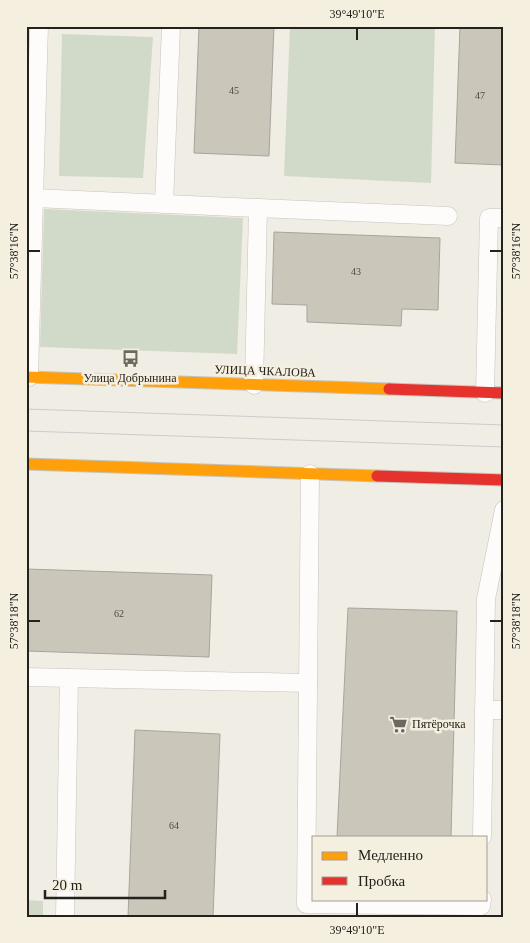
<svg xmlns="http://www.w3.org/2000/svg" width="530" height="943" font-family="Georgia,serif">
	<rect width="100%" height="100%" fill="#f0ede5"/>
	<g fill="#d1dac8">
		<polygon points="290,26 435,26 431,183 284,176"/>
		<polygon points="62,34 153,37 143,178 59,176"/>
		<polygon points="44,209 243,218 237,354 40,347"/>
		<polygon points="504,784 504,917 501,917 502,786"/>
		<polygon points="26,900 43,901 43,917 26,917"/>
	</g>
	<g fill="#cbc6ba" stroke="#a7a49f">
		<polygon points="199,26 274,26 269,156 194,153"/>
		<polygon points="460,26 504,26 504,165 455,163"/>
		<polygon points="274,232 440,238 438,310 402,309 401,326 307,322 307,305 272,304"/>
		<polygon points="26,569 212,575 209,657 26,651"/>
		<polygon points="348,608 457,611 451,837 337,837"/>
		<polygon points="135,730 220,734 213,917 128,917"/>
	</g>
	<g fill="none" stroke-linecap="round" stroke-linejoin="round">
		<defs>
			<g id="lane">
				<polyline points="26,198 34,198 39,26"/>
				<polyline points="164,204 171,26"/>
				<polyline points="29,377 34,198 258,208"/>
				<polyline points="254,385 258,208 448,216"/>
				<polyline points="485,393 489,218 504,218"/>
				<polyline points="310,474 306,904 481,906 482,899"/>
				<polyline points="26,677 69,678 65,917"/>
				<polyline points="69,678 308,683"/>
				<polyline points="484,710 504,710"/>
				<polyline points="482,837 486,599 504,510"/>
			</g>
			<g id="slow">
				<polyline points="26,377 389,389"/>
				<polyline points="26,464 377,476"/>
			</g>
			<g id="jam">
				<polyline points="389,389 504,393"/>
				<polyline points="377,476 504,480"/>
			</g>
		</defs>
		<use href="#lane" stroke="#c6c4be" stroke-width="19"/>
		<use href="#slow" stroke="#c6c4be" stroke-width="13"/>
		<use href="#jam" stroke="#c6c4be" stroke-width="13"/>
		<use href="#lane" stroke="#fdfcfb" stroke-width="18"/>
		<use href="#slow" stroke="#ff9f0a" stroke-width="11"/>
		<use href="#jam" stroke="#e5322d" stroke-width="11"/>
		<g stroke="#cbcbc9" stroke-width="1">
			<polyline points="26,409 504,425"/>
			<polyline points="26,431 504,447"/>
		</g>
	</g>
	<path fill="none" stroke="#24221c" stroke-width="2" d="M357 28V40M28 251H40M490 251H502M28 621H40M490 621H502M357 903V916"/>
	<defs>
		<symbol id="bus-bare" viewBox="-9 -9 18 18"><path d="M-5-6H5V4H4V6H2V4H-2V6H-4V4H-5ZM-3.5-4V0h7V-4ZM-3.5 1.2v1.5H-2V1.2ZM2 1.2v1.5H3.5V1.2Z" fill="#6b6962" stroke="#f5efe0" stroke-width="2.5" paint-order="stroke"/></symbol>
		<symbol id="supermarket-bare" viewBox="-9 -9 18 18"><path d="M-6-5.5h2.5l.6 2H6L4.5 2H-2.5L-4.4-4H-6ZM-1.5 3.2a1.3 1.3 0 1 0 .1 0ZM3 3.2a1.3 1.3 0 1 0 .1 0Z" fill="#6b6962" stroke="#f5efe0" stroke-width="2.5" paint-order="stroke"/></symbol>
	</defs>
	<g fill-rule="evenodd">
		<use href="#bus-bare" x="118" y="346" width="25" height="25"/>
		<use href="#supermarket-bare" x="386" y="712" width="25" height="25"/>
	</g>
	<g text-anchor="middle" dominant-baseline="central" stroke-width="5" stroke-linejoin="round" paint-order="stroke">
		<g font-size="10" fill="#4e4b44">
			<text x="234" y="90">45</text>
			<text x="480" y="95">47</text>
			<text x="356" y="271">43</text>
			<text x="119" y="613">62</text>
			<text x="174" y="825">64</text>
		</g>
		<g font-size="12" fill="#24221c" stroke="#f5efe0">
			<text transform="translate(265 371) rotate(2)">УЛИЦА ЧКАЛОВА</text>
		</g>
		<g font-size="12" fill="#24221c" stroke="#f5efe0">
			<text x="130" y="378">Улица Добрынина</text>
			<text x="412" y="724" text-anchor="start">Пятёрочка</text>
		</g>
	</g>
	<rect width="530" height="943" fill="none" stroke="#f5efe0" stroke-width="55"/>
	<rect x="312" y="836" width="175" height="65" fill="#f5efe0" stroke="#a19d92"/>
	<rect x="322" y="852" width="25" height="8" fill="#ff9f0a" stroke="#a19d92"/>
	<text x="358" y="860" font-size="15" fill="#24221c">Медленно</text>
	<rect x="322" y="877" width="25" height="8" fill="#e5322d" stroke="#a19d92"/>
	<text x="358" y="886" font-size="15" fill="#24221c">Пробка</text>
	<path d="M45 890v8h120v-8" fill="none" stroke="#24221c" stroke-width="2.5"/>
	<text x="52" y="890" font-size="15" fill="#24221c" stroke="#f5efe0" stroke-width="4" paint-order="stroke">20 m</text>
	<rect x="28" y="28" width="474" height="888" fill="none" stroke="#24221c" stroke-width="2"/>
	<g font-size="12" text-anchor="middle" fill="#24221c">
		<text x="357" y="18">39°49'10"E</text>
		<text transform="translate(516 251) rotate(-90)" y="4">57°38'16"N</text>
		<text transform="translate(14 251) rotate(-90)" y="4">57°38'16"N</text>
		<text transform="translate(14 621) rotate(-90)" y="4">57°38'18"N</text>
		<text transform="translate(516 621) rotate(-90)" y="4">57°38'18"N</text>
		<text x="357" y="934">39°49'10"E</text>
	</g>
</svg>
